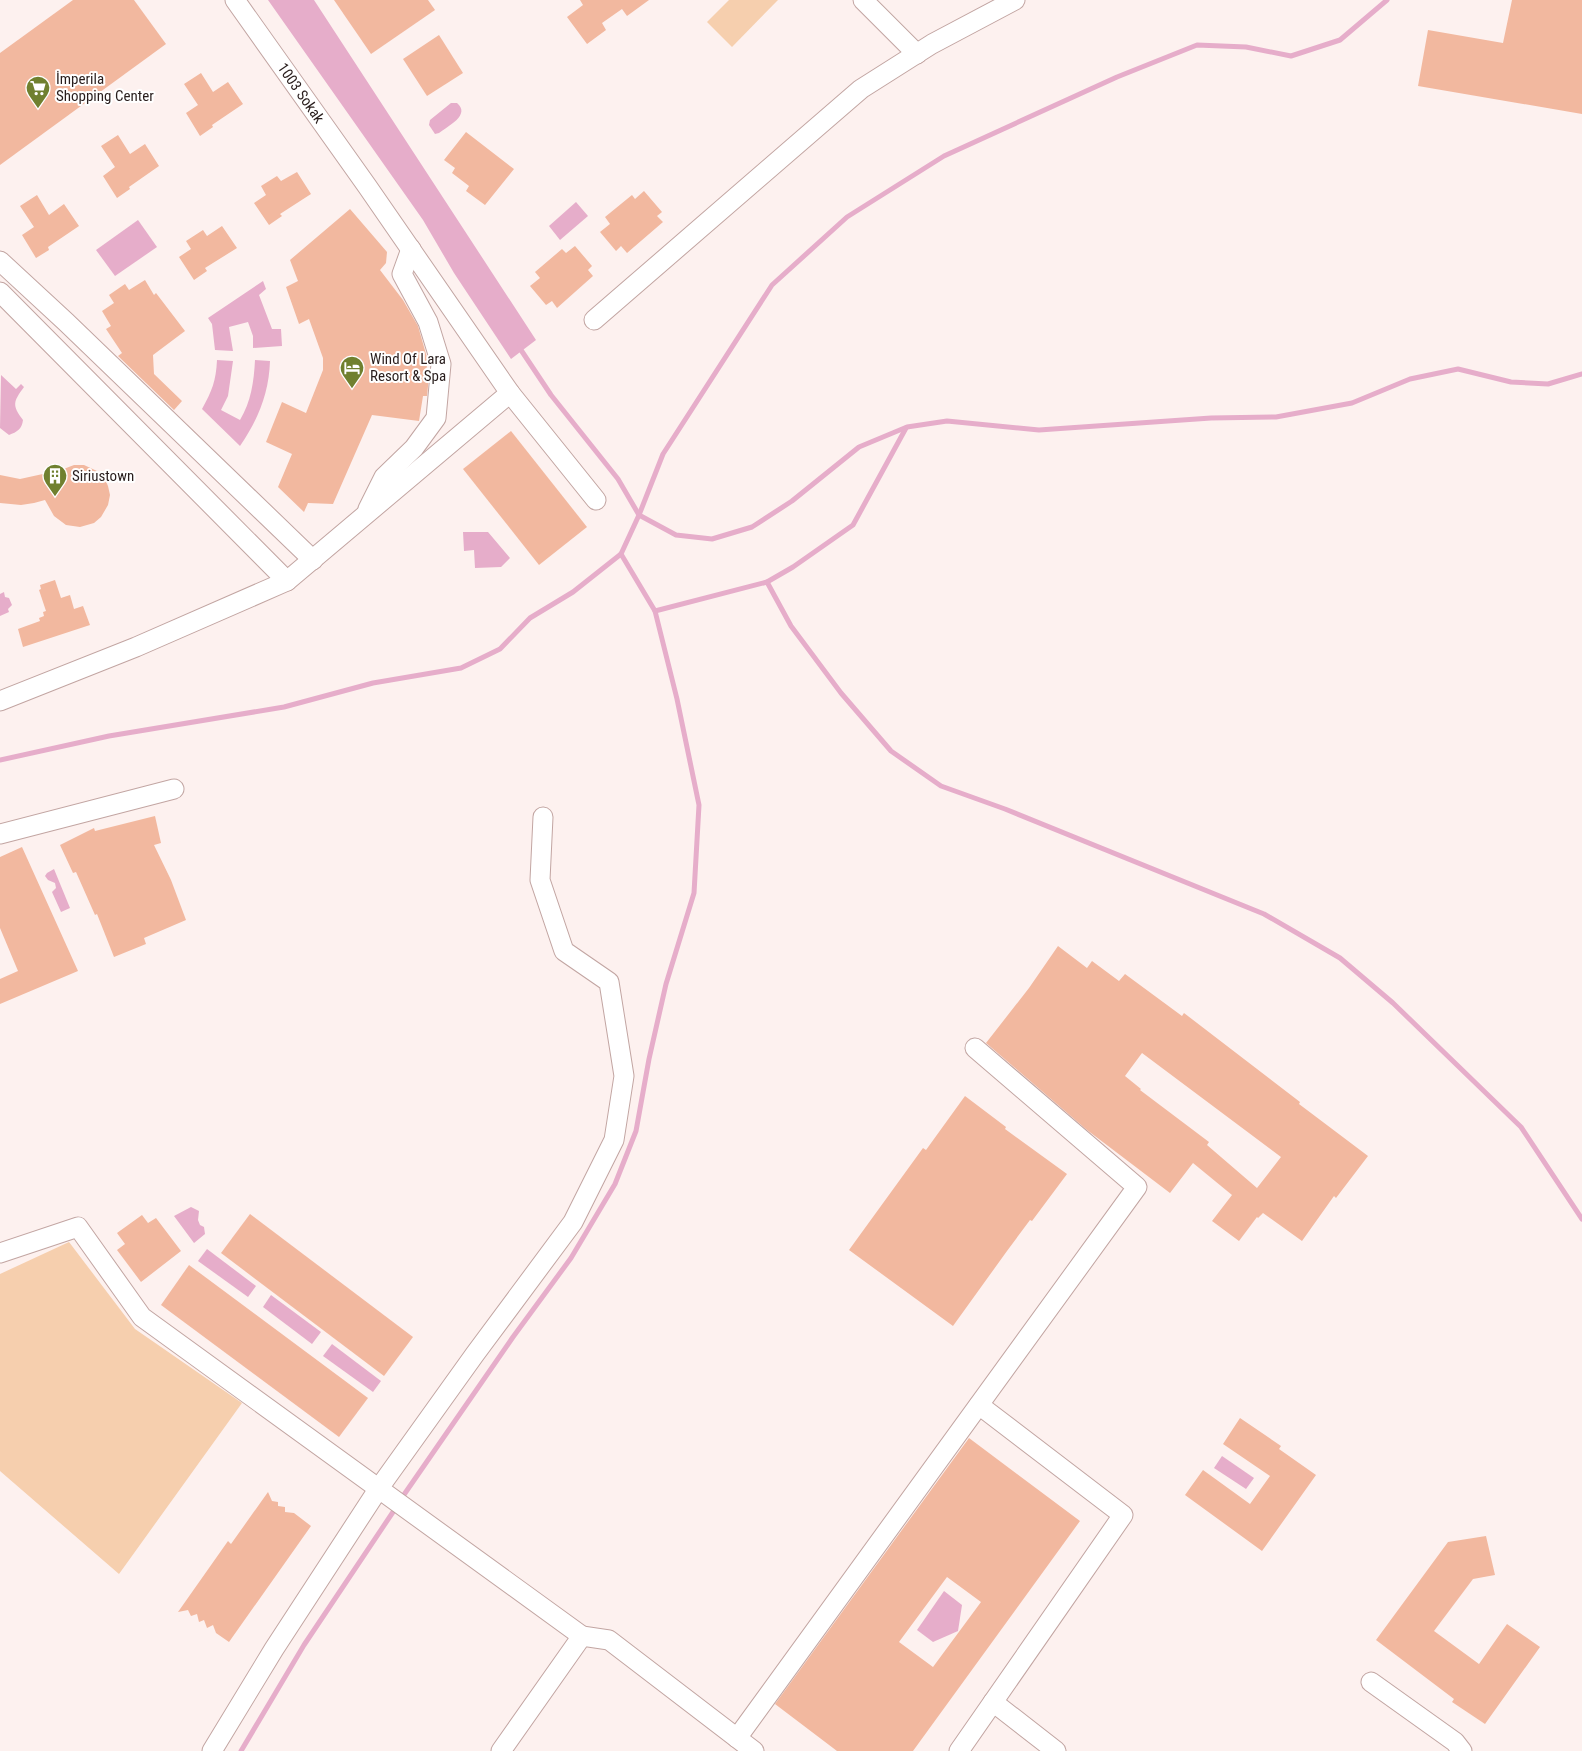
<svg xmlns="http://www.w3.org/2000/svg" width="1582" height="1751" font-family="'Roboto Condensed',sans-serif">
	<rect width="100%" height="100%" fill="#fdf1ef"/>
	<g fill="#f6cfae">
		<polygon points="729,0 778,0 732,47 707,22"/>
		<polygon points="69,1242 135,1329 242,1403 119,1574 0,1471 0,1274"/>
	</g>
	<g fill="#e6adca">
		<polygon points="268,0 314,0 536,340 511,359 454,273 423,220"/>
		<path d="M451 103H457C471 115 448 126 439 133L435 134 429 125 430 120Z"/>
		<polygon points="576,202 588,216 560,240 549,226"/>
		<polygon points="138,220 157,247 115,276 96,250"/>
		<polygon points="263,281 266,289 259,295 272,329 281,329 282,346 253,348 253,336 248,322 229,327 233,351 215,350 212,324 208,318"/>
		<path d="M217 360 233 361 228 396 221 410 240 420C251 402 254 381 255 360L270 361C269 393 258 420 240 446L202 409C212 391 216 381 217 360Z"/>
		<path d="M1 375 16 389 21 384 24 387C13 402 12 405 23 420 22 429 17 432 9 435L0 428Z"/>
		<polygon points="463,532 488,532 510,558 501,567 475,568 474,550 464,551"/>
		<polygon points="4,592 5,597 9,598 12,605 8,609 9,612 0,616 0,594"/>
		<polygon points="54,869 70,908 61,912 52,892 56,888 55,883 48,880 45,876 47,873"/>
		<polygon points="191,1207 199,1211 198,1220 200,1225 204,1227 205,1234 194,1243 174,1216"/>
		<polygon points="207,1249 256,1286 248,1297 198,1261"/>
		<polygon points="271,1295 321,1332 312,1344 263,1307"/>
		<polygon points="332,1344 381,1381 373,1392 323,1356"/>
		<polygon points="1222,1456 1254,1478 1246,1489 1214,1468"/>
		<polygon points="944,1591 962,1605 958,1631 933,1642 917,1630"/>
	</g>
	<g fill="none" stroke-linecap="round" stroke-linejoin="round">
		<g stroke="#e6adca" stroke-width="5">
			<polyline points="1387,0 1340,40 1291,56 1246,47 1197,45 1117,77 944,156 847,217 772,285 663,454 639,515 676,535 712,539 752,527 792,501 859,447 907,427 947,421 1039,430 1211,418 1276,417 1352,403 1410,379 1458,369 1511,382 1548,384 1582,374"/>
			<polyline points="767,582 791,626 841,693 891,751 941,786 1005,809 1264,914 1340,958 1393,1003 1521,1127 1582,1219"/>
			<polyline points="655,611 767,582 793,567 853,525 906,428"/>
			<polyline points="0,760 109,736 284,707 373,683 461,668 500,649 530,618 573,592 621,554 639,515 618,479 551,395 519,347"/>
			<polyline points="401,1499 513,1337 571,1258 615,1184 636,1131 649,1059 666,984 694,893 699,805 677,699 655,611 621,554"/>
			<polyline points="241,1751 304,1645 397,1506"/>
		</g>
	</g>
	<g fill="#f2b89f" fill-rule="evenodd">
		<polygon points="73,0 134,0 166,44 0,165 0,53"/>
		<polygon points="334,0 428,0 435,10 371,54"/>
		<polygon points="580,0 649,0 627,16 622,9 602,23 606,30 587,44 567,17 583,5"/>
		<polygon points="1512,0 1582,0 1582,114 1418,86 1428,30 1503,43"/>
		<polygon points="439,35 463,73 427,96 403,59"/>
		<polygon points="201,73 213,92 228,82 243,104 212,125 213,127 200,136 186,113 198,105 184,84"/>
		<polygon points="466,132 514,169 485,205 466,191 469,186 452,173 455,168 444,160"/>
		<polygon points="118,135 130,154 145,144 159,166 129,187 130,189 117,198 103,176 115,167 101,146"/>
		<polygon points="297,172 311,194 280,214 282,216 269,225 254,203 266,195 261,186 277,176 281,181"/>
		<polygon points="644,191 662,212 657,216 663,222 627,253 621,246 616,251 600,232 610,224 605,217 632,195 635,199"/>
		<polygon points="37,195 49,215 64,204 79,226 48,247 49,250 36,258 22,235 34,227 20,206"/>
		<polygon points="350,209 387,252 386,263 380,270 403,300 418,326 428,361 425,375 429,376 427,396 423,396 419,421 372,415 333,504 308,503 304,512 278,487 292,454 266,442 282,402 306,413 323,370 323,358 309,319 299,324 286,287 298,281 290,260"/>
		<polygon points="222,226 237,248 205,268 207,271 194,280 179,257 191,249 186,241 203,230 207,236"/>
		<polygon points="575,246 592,266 588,270 593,276 557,308 552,301 546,305 530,286 540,278 535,272 562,249 566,253"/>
		<polygon points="145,280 154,295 156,293 185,331 153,355 154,374 182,401 174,410 118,356 122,353 106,329 111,326 102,311 114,303 109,295 125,284 129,290"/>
		<polygon points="511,431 587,527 539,565 463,469"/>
		<polygon points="74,465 84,465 97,471 104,477 108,486 110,495 108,505 101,517 94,523 80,527 66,525 54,516 45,500 34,503 21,505 0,503 0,475 20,479 61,470"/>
		<polygon points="55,580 61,598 70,595 74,609 83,606 90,625 23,647 18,629 40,621 39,618 44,616 43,612 46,611 39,590 41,589 40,585"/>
		<polygon points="155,816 161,843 154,845 171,880 186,920 144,938 146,944 114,957 97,914 95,915 76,872 73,873 60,845 94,828 95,831"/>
		<polygon points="22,847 78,971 0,1004 0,979 18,971 0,928 0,857"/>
		<path d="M1058 946 1087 968 1092 961 1119 981 1125 974 1182 1016 1184 1013 1300 1102 1299 1104 1368 1156 1336 1198 1334 1196 1302 1241 1263 1213 1258 1218 1257 1217 1239 1241 1212 1221 1232 1195 1193 1163 1170 1193 1087 1130 986 1043 1029 988ZM1142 1053 1281 1157 1257 1188 1207 1145 1209 1142 1140 1090 1141 1089 1125 1076Z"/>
		<polygon points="965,1096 1006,1127 1005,1129 1067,1174 1032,1221 1030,1220 1007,1251 953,1326 849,1250 923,1148 926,1150"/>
		<polygon points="250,1214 413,1337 384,1376 221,1253"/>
		<polygon points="142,1215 148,1223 156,1218 181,1251 141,1282 117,1250 125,1244 117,1233"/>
		<polygon points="189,1265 368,1398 339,1437 161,1305"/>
		<polygon points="1240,1418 1281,1446 1279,1449 1316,1475 1262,1551 1185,1495 1203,1470 1250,1504 1270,1476 1223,1444"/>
		<path d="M969 1438 1080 1521 913 1751H837L775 1704ZM947 1577 981 1602 933 1667 899 1642Z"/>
		<polygon points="268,1492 272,1501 278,1502 278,1506 285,1507 285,1512 294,1513 311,1526 229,1642 216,1633 213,1625 207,1628 204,1620 199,1622 197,1614 191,1616 188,1610 178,1612 228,1541 231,1544"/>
		<polygon points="1486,1536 1495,1575 1473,1579 1434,1631 1479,1664 1507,1624 1540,1647 1485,1724 1452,1702 1454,1699 1376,1640 1448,1542"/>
	</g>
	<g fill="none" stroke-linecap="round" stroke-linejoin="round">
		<defs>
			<g id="minor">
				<polyline points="235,0 367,186 510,393"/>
				<polyline points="863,0 917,54"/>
				<polyline points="0,261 66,322 313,560"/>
				<polyline points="0,292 287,581"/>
				<polyline points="594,320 861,89 932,44 1015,0"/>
				<polyline points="368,509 384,477 414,448 436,418 441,364 428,322 402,274 411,249"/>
				<polyline points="0,701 136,647 287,581 510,393 596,500"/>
				<polyline points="0,834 174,789"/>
				<polyline points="0,1253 78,1227 142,1317 582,1636"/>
				<polyline points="1371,1682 1455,1742 1462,1751"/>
				<polyline points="993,1702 1056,1751"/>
				<polyline points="737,1738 1137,1187 975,1048"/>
				<polyline points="212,1751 274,1649 379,1488 475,1354 573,1222 614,1140 624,1076 609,982 564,951 540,880 543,817"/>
				<polyline points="501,1751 582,1636 609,1640 754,1751"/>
				<polyline points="959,1751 1123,1515 979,1405"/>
			</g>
		</defs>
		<use href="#minor" stroke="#c2a5a2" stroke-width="21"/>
		<use href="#minor" stroke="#fff" stroke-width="19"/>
	</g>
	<defs>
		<symbol id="supermarket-pin" viewBox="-11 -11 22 30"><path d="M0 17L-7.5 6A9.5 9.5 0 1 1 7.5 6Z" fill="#70802f" stroke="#fff"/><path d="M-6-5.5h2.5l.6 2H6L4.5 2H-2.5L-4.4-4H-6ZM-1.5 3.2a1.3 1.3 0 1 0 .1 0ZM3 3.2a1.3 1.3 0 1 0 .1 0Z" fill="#fff"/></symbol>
		<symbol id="hotel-pin" viewBox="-11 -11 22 30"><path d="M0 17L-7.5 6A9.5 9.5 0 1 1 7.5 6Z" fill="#70802f" stroke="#fff"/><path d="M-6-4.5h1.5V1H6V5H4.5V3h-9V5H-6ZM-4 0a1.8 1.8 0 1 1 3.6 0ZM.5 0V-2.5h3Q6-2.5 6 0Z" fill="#fff"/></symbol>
		<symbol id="building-pin" viewBox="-11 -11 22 30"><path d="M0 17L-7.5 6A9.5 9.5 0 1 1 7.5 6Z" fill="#70802f" stroke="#fff"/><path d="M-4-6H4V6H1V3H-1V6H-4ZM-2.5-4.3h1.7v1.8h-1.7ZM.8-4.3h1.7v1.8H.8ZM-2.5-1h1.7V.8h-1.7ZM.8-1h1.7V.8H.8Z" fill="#fff"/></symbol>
	</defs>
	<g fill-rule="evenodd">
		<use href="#supermarket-pin" x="24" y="74" width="28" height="38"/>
		<use href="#hotel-pin" x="338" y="354" width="28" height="38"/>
		<use href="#building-pin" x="41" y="462" width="28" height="38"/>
	</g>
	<g text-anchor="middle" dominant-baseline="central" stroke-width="4" stroke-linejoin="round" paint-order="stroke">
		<g font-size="15" fill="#281d1c" stroke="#fff" text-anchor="start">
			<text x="56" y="79">İmperila<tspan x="56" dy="17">Shopping Center</tspan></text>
			<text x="370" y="359">Wind Of Lara<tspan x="370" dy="17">Resort &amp; Spa</tspan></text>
			<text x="72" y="476">Siriustown</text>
		</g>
		<g font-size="15" fill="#281d1c" stroke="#fff">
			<text transform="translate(301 93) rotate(55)">1003 Sokak</text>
		</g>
	</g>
</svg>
